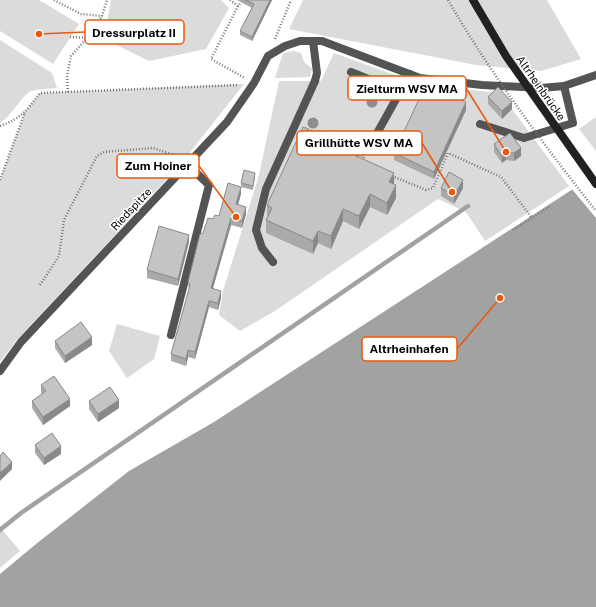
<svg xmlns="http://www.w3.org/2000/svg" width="596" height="607" font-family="'Public Sans',sans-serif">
	<rect width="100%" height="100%" fill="#fff"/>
	<g fill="#dbdbdb">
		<polygon points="0,0 39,0 79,24 53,64 0,31"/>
		<polygon points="111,0 221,0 229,8 206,49 149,61 104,39"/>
		<polygon points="303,0 547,0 581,59 541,71 476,65 289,29"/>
		<path d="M0 40 52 73 57 88C49 89 39 89 31 91 23 94 12 116 0 123Z"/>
		<polygon points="294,51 301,53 304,62 312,68 310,77 275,78 283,53"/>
		<polygon points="334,53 422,85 500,93 569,186 485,241 466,212 438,199 275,311 240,331 219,315 223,291 259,175 279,81 321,81"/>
		<polygon points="244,84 180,165 16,341 0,362 0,180 25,112 40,93"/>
		<polygon points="596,117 596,151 579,129"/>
		<polygon points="117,324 160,336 154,359 127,378 109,351"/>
		<polygon points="0,527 20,551 0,568"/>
	</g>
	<polygon fill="#a2a2a2" points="596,174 596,607 0,607 0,574 36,544 129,471 214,422"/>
	<polygon fill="#fff" points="596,172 596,218 571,188"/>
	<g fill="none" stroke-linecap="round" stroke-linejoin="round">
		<polyline stroke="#a2a2a2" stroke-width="4.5" points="0,530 21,513 468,206"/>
		<g stroke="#767676" stroke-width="2.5" stroke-dasharray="1 2" stroke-linecap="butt">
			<polyline points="54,0 81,14 102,16"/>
			<polyline points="230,0 238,6 243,0"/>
			<polyline points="238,6 211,59 245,78"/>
			<polyline points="70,37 92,38 105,32"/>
			<polyline points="275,39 291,0"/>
			<polyline points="68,92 67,76 71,56 87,38 102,16 107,0"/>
			<path d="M0 126C22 118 26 111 40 93L239 85"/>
			<polyline points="305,128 328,139"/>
			<polyline points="356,153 364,157 363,162"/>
			<polyline points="392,176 426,190 433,188 448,153 501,177 532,218"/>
			<polyline points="0,180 25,112"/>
			<polyline points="513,230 550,206"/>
			<polyline points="40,285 59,256 64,220 97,156 104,152 153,148 180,157"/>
		</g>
		<g stroke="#545454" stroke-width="8">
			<polyline points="351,72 401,92"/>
			<polyline points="480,124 524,138 573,123 564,86"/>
			<polyline points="371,144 410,74"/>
			<polyline points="273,262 262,248 256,230 266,189 315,81"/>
			<polyline points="171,335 209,185 188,165"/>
		</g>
		<g stroke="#545454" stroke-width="8">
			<polyline points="313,41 317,73 315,81"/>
			<polyline points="0,371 21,342 227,122 254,83 268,56 285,46 300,41 322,41 420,78 482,85 541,88 564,86 596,75"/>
		</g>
		<path stroke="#767676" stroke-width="2.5" stroke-dasharray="1 2" stroke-linecap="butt" d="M448 0C491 74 543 144 596 211"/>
		<polyline stroke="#212121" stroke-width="8" points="473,0 506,56 596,184"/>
	</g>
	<g fill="#8e8e8e">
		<circle cx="372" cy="102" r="5.5"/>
		<circle cx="313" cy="123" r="5.5"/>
	</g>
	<g fill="#a9a9a9">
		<polygon points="237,0 272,0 252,41 240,35 240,31 252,8"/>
		<polygon points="488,97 512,109 502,119 488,104"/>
		<polygon points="466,110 434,179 394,160 394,153"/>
		<polygon points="494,144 521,156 514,161 506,160 502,163 494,152"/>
		<polygon points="359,157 394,184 396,198 387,215 370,207 359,229 343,221 331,249 318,243 313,254 266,233 266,220 268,218 267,217 267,205"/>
		<polygon points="255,177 253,190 241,187 241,183"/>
		<polygon points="441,188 463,188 454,204 441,196"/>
		<polygon points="241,194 238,205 246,214 242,228 231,225 213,288 221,298 218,310 209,307 195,359 188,357 186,366 171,361 171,354 189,290 188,282 203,233 213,219 219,216"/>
		<polygon points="189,242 178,286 147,278 147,270"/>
		<polygon points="55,341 92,345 65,363 55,348"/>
		<polygon points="41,385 70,406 43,425 32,408 32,401 42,394 41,393"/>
		<polygon points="89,401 119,408 98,422 89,409"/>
		<polygon points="35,445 61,454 44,465 35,453"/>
	</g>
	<g fill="#898989">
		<polygon points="270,0 272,0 252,41 252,37"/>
		<polygon points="466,102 466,110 434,179 434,172"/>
		<polygon points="512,102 512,109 502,119 502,111"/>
		<polygon points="359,145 359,157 354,155"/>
		<polygon points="521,148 521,156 514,161 514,153"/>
		<polygon points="506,152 506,160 502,163 502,156"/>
		<polygon points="394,173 394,185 389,182"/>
		<polygon points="463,180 463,188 454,204 454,196"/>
		<polygon points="396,185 396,198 387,215 387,203"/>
		<polygon points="241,187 241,194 236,211 236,204"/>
		<polygon points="370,194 370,207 359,229 359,216"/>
		<polygon points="246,207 246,214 242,228 242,221"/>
		<polygon points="343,209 343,221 331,249 331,236"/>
		<polygon points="231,218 231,225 211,295 211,288"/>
		<polygon points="318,231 318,243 313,254 313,241"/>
		<polygon points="189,235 189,242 178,286 178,279"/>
		<polygon points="221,291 221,298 218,310 218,303"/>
		<polygon points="209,301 209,307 195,359 195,352"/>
		<polygon points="92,337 92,345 65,363 65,356"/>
		<polygon points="188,350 188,357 186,366 186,359"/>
		<polygon points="70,399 70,406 43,425 43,417"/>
		<polygon points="119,400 119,408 98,422 98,414"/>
		<polygon points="61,446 61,454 44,465 44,458"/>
		<polygon points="12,462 12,469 0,481 0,473"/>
	</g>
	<g fill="#c4c4c4" stroke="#898989">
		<polygon points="245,0 270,0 252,37 240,31 254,4"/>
		<polygon points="426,84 466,102 434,172 394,153"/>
		<polygon points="498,87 512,102 502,111 488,97"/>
		<polygon points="303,127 326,139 330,131 359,145 354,155 394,173 389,182 396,185 387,203 370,194 359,216 343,209 331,236 318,231 313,241 266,220 272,208 267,205"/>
		<polygon points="510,133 521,148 514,153 506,152 502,156 494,144"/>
		<polygon points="244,170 255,173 253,186 241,183"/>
		<polygon points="449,172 463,180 454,196 441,188"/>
		<polygon points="228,183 241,187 236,204 246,207 242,221 231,218 211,288 221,291 218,303 209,301 195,352 188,350 186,359 171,354 190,285 188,282 200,234 203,233 208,218 213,219 215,215 219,216"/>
		<polygon points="159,226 189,235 178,279 147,270"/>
		<polygon points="81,322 92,337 65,356 55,341"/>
		<polygon points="54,376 70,399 43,417 32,401 46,391 41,385"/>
		<polygon points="110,387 119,400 98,414 89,401"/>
		<polygon points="52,433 61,446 44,458 35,445"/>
		<polygon points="3,452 12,462 0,473 0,456"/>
	</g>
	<g text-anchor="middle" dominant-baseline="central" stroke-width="3" stroke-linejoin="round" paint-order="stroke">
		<g font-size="11" fill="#000" stroke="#fff">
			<text transform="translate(541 88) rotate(55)">Altrheinbrücke</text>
			<text transform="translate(131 209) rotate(-47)">Riedspitze</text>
		</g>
	</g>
	<path fill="none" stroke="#e8590c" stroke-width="1.5" d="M39 34L85 32M506 152L466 88M452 192L422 143M236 217L199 166M500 298L457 349"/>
	<g fill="#e8590c" stroke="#fff" stroke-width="1.5">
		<circle cx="39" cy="34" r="4"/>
		<circle cx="506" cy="152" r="4"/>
		<circle cx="452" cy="192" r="4"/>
		<circle cx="236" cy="217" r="4"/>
		<circle cx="500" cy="298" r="4"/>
	</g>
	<g fill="#fff" stroke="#e8590c" stroke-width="1.5">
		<rect x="85" y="20" width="99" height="24" rx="4"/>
		<rect x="348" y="76" width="118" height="24" rx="4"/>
		<rect x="297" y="131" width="125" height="24" rx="4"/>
		<rect x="117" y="154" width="82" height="24" rx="4"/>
		<rect x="362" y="337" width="95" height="24" rx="4"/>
	</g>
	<g font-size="12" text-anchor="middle" font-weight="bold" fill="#000">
		<text x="134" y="37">Dressurplatz II</text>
		<text x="407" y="93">Zielturm WSV MA</text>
		<text x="359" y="147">Grillhütte WSV MA</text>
		<text x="158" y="170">Zum Hoiner</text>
		<text x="409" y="353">Altrheinhafen</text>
	</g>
</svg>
